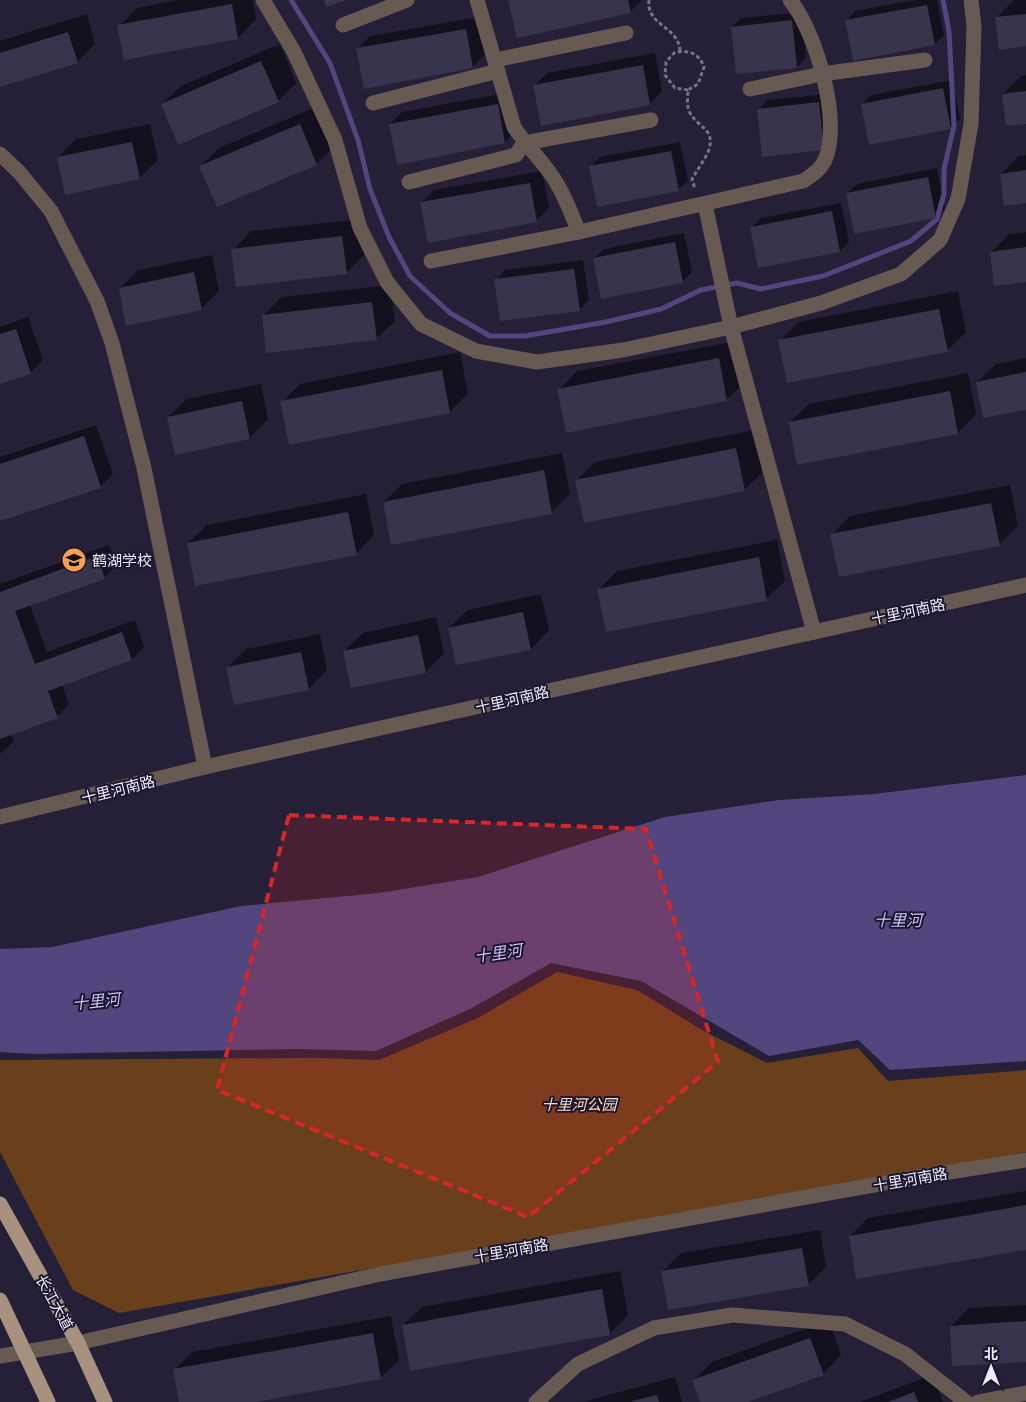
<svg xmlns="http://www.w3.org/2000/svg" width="1026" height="1402" font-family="'Noto Serif','Noto Sans SC',serif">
	<rect width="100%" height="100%" fill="#251f37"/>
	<polygon fill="#6a401c" points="557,972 637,990 702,1030 767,1063 858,1048 888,1081 1026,1070 1026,1152 119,1313 73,1290 0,1152 0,1060 315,1058 379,1060 478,1018"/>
	<polygon fill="#53457e" points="1026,775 1026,1061 890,1070 858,1040 769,1056 641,981 551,963 472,1008 376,1051 298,1049 33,1054 0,1052 0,949 52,947 241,906 379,893 478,877 665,817 779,800 874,794"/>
	<g fill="#0007">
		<polygon points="178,0 253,0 256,19 238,38 125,59 119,26 137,8"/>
		<polygon points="510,0 642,0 630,12"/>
		<polygon points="915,0 937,0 944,35 935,44 846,21 855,11"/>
		<polygon points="1014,0 1026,0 1026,45 996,18"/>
		<polygon points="801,12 806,57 797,67 732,27 741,18"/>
		<polygon points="87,14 95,44 77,62 0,86 0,41"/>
		<polygon points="479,17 485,54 473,67 358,48 370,36"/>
		<polygon points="280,44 296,83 278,101 162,104 181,86"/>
		<polygon points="655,53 662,91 650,104 535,85 547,73"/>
		<polygon points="1026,75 1026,122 1003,94 1021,76"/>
		<polygon points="952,80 960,119 950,128 862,104 871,95"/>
		<polygon points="511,92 517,130 505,142 398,163 390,124 402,112"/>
		<polygon points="828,94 833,139 758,110 767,100"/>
		<polygon points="318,106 335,145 317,164 218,206 201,166 219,148"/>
		<polygon points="150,124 158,160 139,178 58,157 76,139"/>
		<polygon points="680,142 688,181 678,190 590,167 600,157"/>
		<polygon points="1026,155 1026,202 1001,174 1019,156"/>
		<polygon points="937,168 945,208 936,217 847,193 857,184"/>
		<polygon points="542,171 549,208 536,221 421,203 434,190"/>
		<polygon points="841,203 849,242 840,251 751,228 761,218"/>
		<polygon points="360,219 364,255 346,273 233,250 251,231"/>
		<polygon points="1026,232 1026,281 991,253 1009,234"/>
		<polygon points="684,233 692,272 682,282 594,258 604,249"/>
		<polygon points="212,255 219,291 201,309 120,288 138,270"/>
		<polygon points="583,260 589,300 579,310 496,280 505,270"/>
		<polygon points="390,285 395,321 376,339 263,316 281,297"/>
		<polygon points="958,291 966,332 947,351 780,341 798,322"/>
		<polygon points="28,317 43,360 30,373 0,383 0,327"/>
		<polygon points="737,341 745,382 726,400 559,390 577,371"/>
		<polygon points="460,352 468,394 449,412 282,402 300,384"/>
		<polygon points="1026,358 1026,409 977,382 996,364"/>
		<polygon points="968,373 976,414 958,433 798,464 790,422 809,404"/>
		<polygon points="261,384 268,419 250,438 176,453 168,417 187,399"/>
		<polygon points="96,425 113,474 100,487 0,520 0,457"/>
		<polygon points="754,430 763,472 744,490 577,480 595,462"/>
		<polygon points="562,453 570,494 552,512 384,502 402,484"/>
		<polygon points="1010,485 1018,526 999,545 832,534 850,516"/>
		<polygon points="366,494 374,535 356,554 188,543 207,525"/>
		<polygon points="777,540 785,581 766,599 599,589 617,571"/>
		<polygon points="109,545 117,565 104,578 30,605 47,652 135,620 144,647 132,659 62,685 69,704 57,717 11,733 14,741 0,754 0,584"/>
		<polygon points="541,594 549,630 531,649 449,628 468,610"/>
		<polygon points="436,617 444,653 426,672 344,651 363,633"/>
		<polygon points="320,634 327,670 309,689 227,668 246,649"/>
		<polygon points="1026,1191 1026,1249 850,1236 868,1218"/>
		<polygon points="820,1230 826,1267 808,1285 662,1272 681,1253"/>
		<polygon points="620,1271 628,1315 610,1334 411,1369 403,1325 422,1307"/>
		<polygon points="1026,1305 1026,1360 951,1326 969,1308"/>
		<polygon points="391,1316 399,1360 380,1378 249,1402 180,1402 174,1370 192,1352"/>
		<polygon points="829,1320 841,1355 823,1374 744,1402 702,1402 694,1380 712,1362"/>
		<polygon points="932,1375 943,1402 860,1402"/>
		<polygon points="675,1377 682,1402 583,1402"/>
	</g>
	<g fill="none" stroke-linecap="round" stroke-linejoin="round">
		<polyline stroke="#53457e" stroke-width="5" points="291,0 330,63 358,140 370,189 389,237 410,276 450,313 490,336 525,336 606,322 661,309 701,290 737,283 761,289 823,276 911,241 937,219 944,194 944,169 954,126 949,31 943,0"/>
	</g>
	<g fill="#39344d">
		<polygon points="324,0 346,0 326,7"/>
		<polygon points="508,0 628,0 631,13 517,38"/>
		<polygon points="232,4 238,39 124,60 117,25"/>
		<polygon points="927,5 935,45 853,61 845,20"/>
		<polygon points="1026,14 1026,46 999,50 995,17"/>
		<polygon points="792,20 797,68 736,74 731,27"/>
		<polygon points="466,29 473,68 364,89 356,48"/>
		<polygon points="68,32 78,63 0,87 0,53"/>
		<polygon points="261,61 279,102 178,145 161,104"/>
		<polygon points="643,65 650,105 541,126 533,85"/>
		<polygon points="943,88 951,129 869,145 861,104"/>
		<polygon points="1026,91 1026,124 1006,126 1002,94"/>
		<polygon points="819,102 824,150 762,157 757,109"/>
		<polygon points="498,104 505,143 397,165 389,124"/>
		<polygon points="300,124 317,165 217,207 199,166"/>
		<polygon points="132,142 140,179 65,195 57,157"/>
		<polygon points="671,151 679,191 597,207 589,166"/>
		<polygon points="1026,170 1026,203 1004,206 1000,174"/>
		<polygon points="928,177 936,218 854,234 846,193"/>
		<polygon points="530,183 537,222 428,243 420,202"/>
		<polygon points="832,211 840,252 758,268 750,227"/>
		<polygon points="342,236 347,274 236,287 231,249"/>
		<polygon points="675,242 683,283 601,299 593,258"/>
		<polygon points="1026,247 1026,282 994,286 990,252"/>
		<polygon points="574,269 580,311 500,321 494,279"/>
		<polygon points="194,272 202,310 126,326 119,288"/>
		<polygon points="372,302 377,340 266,353 262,315"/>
		<polygon points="939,309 948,352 787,383 778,340"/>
		<polygon points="16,329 31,374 0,384 0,334"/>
		<polygon points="719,358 727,401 566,433 557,389"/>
		<polygon points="442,370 450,413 289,445 280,401"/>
		<polygon points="1026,372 1026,410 983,418 976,382"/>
		<polygon points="950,391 958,434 797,465 789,422"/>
		<polygon points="242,401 250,439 175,455 167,417"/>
		<polygon points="84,436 101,488 0,521 0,464"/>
		<polygon points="736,448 745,491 584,523 575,480"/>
		<polygon points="544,470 552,514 391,545 383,502"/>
		<polygon points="991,503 1000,546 839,577 830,534"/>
		<polygon points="348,512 357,555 195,586 187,543"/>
		<polygon points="97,556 105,579 15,611 35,664 122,632 132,660 48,691 58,718 0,739 0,592"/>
		<polygon points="759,557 767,601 606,632 597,589"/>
		<polygon points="523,612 531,650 456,665 448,628"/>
		<polygon points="418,635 426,673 351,688 343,651"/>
		<polygon points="301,652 309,690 234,705 226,667"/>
		<polygon points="1026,1205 1026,1250 856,1279 849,1236"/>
		<polygon points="802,1248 809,1286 668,1310 661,1271"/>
		<polygon points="602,1289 610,1335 410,1371 402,1325"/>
		<polygon points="1026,1321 1026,1362 952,1366 950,1326"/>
		<polygon points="373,1333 381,1379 256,1402 179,1402 173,1369"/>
		<polygon points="810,1338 824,1375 748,1402 700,1402 692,1380"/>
		<polygon points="914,1392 918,1402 888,1402"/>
		<polygon points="657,1395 659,1402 632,1402 632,1401"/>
	</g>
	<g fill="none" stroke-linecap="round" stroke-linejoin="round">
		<g stroke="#767287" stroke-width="3" stroke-dasharray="4 2.5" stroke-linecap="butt">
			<path d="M649 0C646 26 679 26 680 51"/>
			<path d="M688 90 675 88 665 75 666 62 674 53C688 49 699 53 704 67L698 84 688 90C688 97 686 106 690 113 698 128 717 129 708 152 704 161 697 170 692 179L695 189"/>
		</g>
		<g stroke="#665a52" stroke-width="15">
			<polyline points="263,0 294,52 335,140 360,228 387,282 421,324 476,351 537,362 623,350 731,327 821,303 901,274 940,240 958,199 971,124 974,26 971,0"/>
			<path d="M477 0 514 127C527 147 544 162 556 182 566 198 572 216 579 232"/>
			<polyline points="343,25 407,0"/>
			<polyline points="495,60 626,33"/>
			<polyline points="750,89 822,74 925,60"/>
			<polyline points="373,103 498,71"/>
			<polyline points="0,154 19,172 51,211 97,301 112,343 144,468 205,767"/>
			<polyline points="409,182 516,155 524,143 651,120"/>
			<polyline points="705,204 731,327 814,632"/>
			<path d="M431 261 579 232 803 181C812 175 820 170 825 160 842 121 816 32 790 0"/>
			<polyline points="0,817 205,767 1026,585"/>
			<polyline points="0,1356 78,1343 380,1274 918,1177 1026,1160"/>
			<polyline points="536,1402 578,1364 654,1328 732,1315 845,1324 905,1354 966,1402"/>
			<polyline points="978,1402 1026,1393"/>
		</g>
		<g stroke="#a99180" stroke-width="15">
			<polyline points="0,1204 78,1343 105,1402"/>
			<polyline points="0,1300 48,1402"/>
		</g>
	</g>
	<path fill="#d62828" fill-opacity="0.2" stroke="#d62828" stroke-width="4" stroke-dasharray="10 6" stroke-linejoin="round" d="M289 815 646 829 718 1062 528 1217 217 1090Z"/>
	<defs>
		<symbol id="school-disc" viewBox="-11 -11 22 22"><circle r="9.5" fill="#fb9e51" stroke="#1b162d"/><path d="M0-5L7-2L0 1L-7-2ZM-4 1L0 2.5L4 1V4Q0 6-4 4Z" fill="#111"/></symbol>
	</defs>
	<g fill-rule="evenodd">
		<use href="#school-disc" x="60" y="546" width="28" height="28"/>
	</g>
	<g text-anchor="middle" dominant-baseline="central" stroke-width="4" stroke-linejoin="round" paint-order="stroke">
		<g font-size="15" fill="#edebfb" stroke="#1b162d" text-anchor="start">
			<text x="92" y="560">鹤湖学校</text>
		</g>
		<g font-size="15" fill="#edebfb" stroke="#1b162d">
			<text transform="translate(908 611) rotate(-12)">十里河南路</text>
			<text transform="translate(512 699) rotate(-13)">十里河南路</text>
			<text transform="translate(118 789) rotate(-14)">十里河南路</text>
			<text transform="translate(910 1179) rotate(-10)">十里河南路</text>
			<text transform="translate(511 1250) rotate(-10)">十里河南路</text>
			<text transform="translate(55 1302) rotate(61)">长江大道</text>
		</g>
		<g font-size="15" font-style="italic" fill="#fddbc3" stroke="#1b162d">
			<text x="579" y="1104">十里河公园</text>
		</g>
		<g font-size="16" font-style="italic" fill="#cdc3f7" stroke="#1b162d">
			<text x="898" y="920">十里河</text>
			<text transform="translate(498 953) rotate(-8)">十里河</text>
			<text transform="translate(96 1001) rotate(-6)">十里河</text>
		</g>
	</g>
	<g transform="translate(991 1367)" stroke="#1b162d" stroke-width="4" paint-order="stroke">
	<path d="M0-4L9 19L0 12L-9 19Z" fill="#edebfb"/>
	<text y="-8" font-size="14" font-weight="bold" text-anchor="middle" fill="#edebfb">北</text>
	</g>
</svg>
